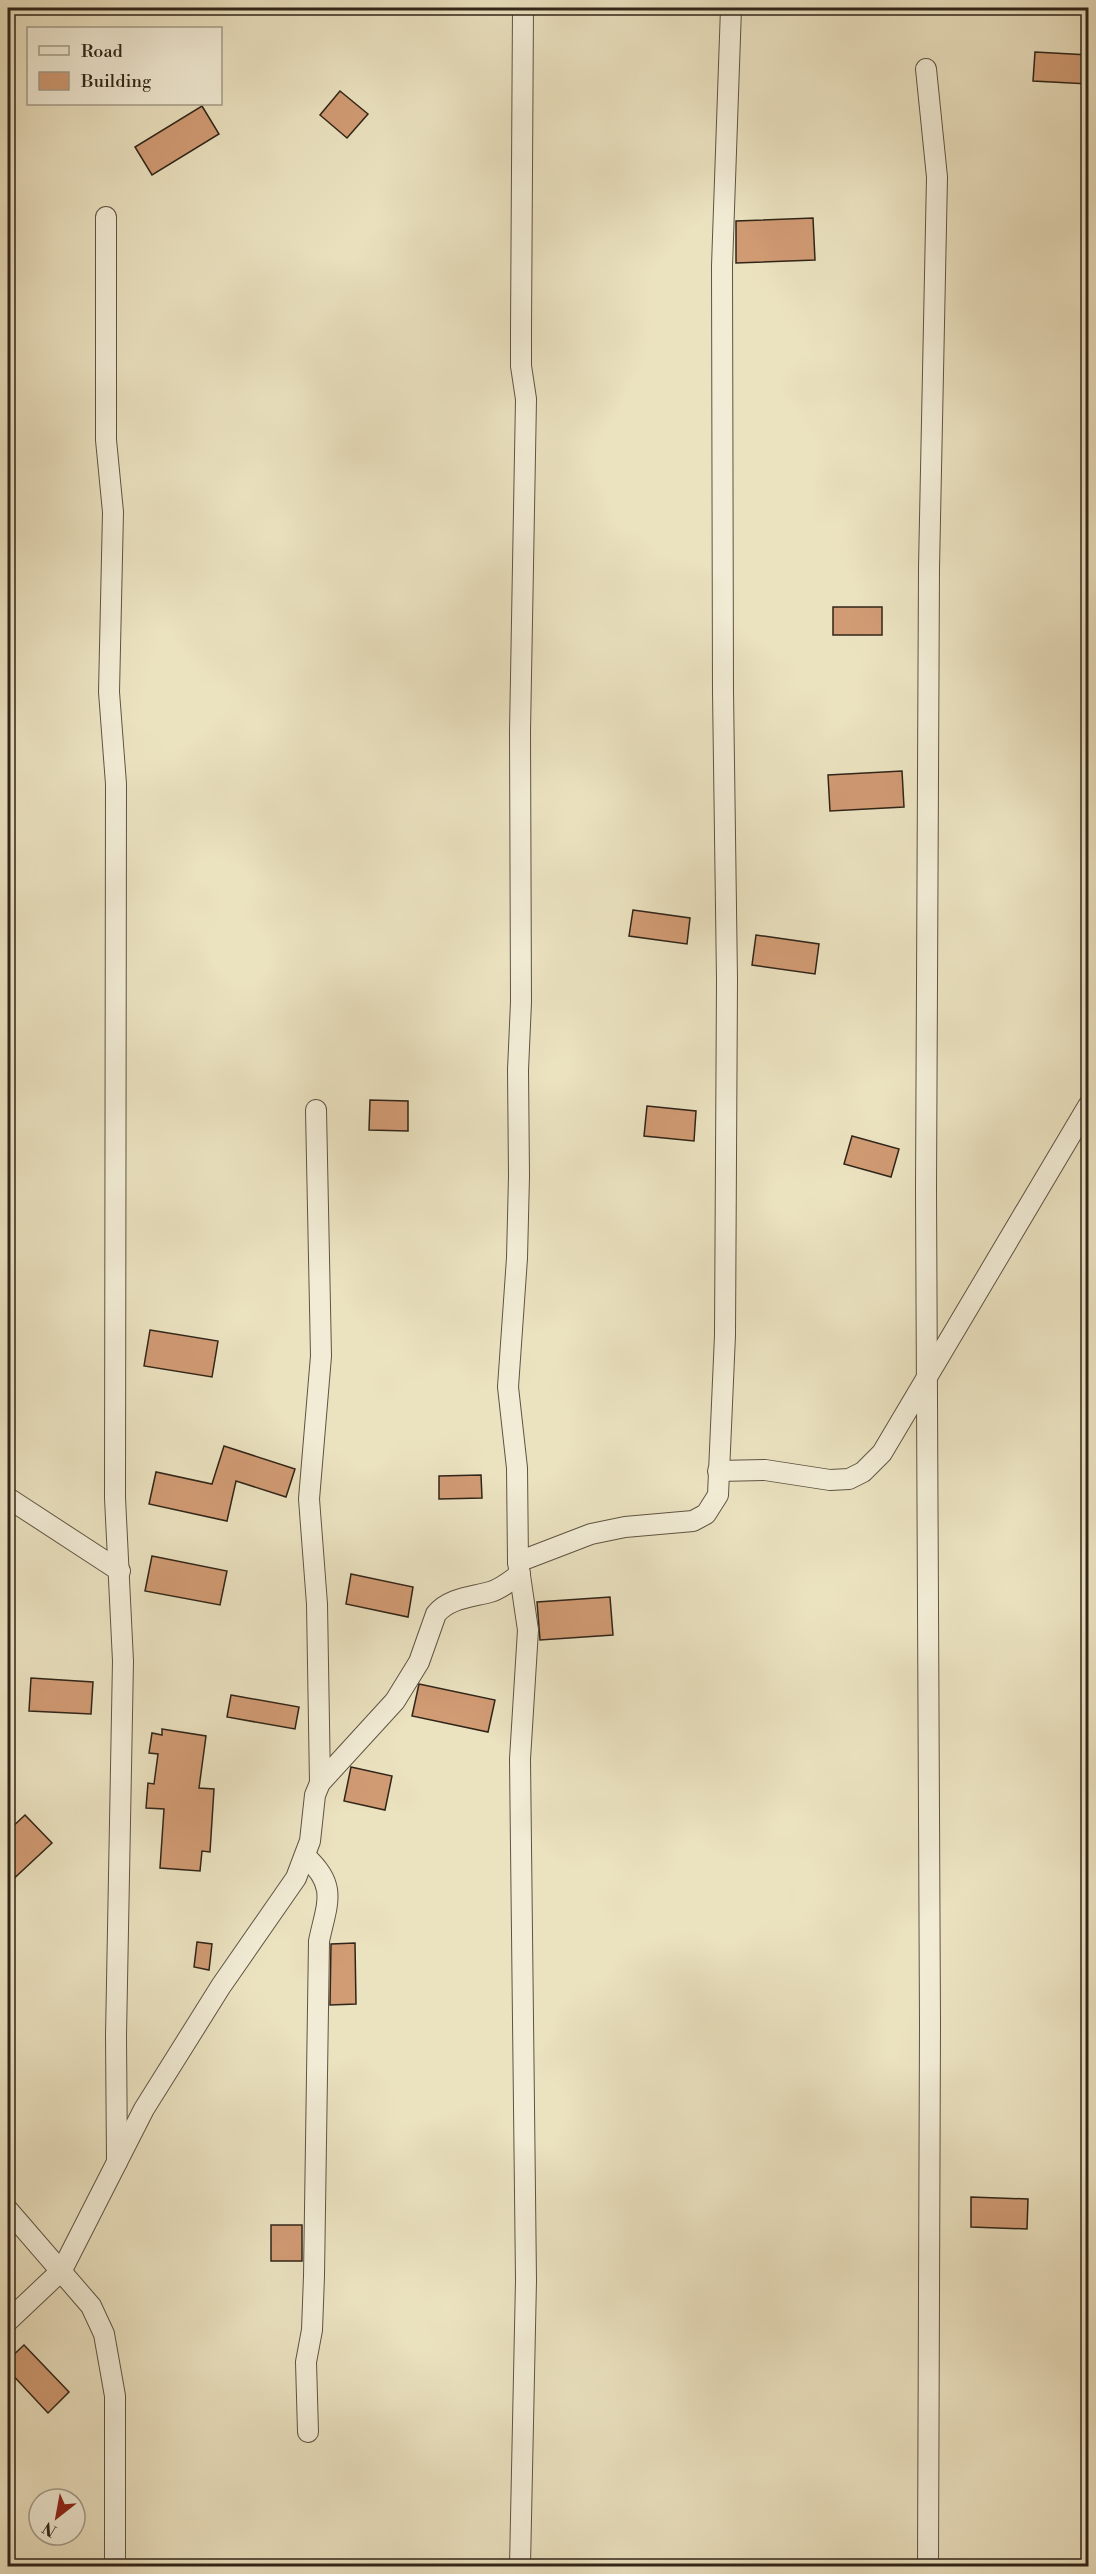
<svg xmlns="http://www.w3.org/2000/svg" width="1096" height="2574" font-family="'Libre Bodoni',serif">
	<rect width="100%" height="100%" fill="#ebe2c0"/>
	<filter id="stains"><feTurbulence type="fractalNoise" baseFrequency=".00333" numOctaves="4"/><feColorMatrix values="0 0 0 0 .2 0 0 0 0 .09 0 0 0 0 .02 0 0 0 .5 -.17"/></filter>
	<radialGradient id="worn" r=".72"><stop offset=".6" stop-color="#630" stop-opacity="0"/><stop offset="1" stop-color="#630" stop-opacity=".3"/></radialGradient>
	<g fill="#d19b74" stroke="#302519" stroke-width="1.5">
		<polygon points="1035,52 1089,55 1089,84 1033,81"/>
		<polygon points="340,91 368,114 347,138 320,115"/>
		<polygon points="202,106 219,134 152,175 135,147"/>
		<polygon points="813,218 815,260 736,263 736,221"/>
		<rect x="833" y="607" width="49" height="28"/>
		<polygon points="902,771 904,807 830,811 828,775"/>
		<polygon points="633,910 690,918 687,944 629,936"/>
		<polygon points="756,935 819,944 815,974 752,965"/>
		<polygon points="370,1100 408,1101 408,1131 369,1130"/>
		<polygon points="647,1106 696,1111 694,1141 644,1136"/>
		<polygon points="852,1136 899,1149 891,1177 844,1164"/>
		<polygon points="150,1330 218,1341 212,1377 144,1366"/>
		<polygon points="224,1446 295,1469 286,1497 236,1481 227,1521 149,1504 156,1472 212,1484"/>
		<polygon points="481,1475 482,1498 439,1499 439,1476"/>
		<polygon points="152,1556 227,1571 220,1605 145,1591"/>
		<polygon points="351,1574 413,1587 408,1617 346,1604"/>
		<polygon points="610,1597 613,1635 540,1640 537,1602"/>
		<polygon points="31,1678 93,1682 91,1714 29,1711"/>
		<polygon points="419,1684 495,1700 488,1732 412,1716"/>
		<polygon points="231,1695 299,1707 295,1729 227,1717"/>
		<polygon points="162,1729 206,1736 199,1788 214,1789 210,1852 202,1851 200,1871 160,1868 164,1809 146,1808 148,1783 154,1784 158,1754 149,1753 152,1733 162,1735"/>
		<polygon points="351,1767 392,1776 385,1810 344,1801"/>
		<polygon points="25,1815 52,1843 8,1884 8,1831"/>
		<polygon points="197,1942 212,1944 209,1970 194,1967"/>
		<polygon points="355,1943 356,2004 330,2005 331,1944"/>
		<polygon points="971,2197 1028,2199 1027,2229 971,2227"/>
		<rect x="271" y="2225" width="31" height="36"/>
		<polygon points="24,2345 69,2392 48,2413 8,2370 8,2360"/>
	</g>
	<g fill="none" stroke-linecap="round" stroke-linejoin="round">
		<defs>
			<g id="minor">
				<polyline points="926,69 937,177 929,568 926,1190 930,2023 928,2566"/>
				<polyline points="106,217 106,440 113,512 109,692 116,784 115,1498 123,1661 116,2036 117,2162"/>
				<polyline points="316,1110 321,1356 309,1499 317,1604 320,1783"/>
				<polyline points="718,1471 765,1470 830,1480 849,1479 863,1472 882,1453 1088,1106"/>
				<polyline points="8,1498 120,1571"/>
				<polyline points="518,1562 591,1534 625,1527 693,1521 706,1514 718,1495 725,1335 727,980 723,691 722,266 731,8"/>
				<path d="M306 1857C338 1886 327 1903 319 1941L314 2276 312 2330 306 2362 308 2432"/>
				<polyline points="8,2210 91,2306 104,2334 115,2396 115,2566"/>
				<path d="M8 2321 62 2270 144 2109 221 1986 296 1878 310 1841 315 1795 320 1783 395 1701 419 1662 436 1614C449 1598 472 1597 490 1592 501 1589 510 1581 520 1574"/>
				<polyline points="520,2566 526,2280 520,1759 528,1630 518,1562 517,1468 508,1387 517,1258 519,1176 518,1070 521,1002 520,732 526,399 521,366 521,329 523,8"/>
			</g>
		</defs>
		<use href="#minor" stroke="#5f5443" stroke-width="22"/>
		<use href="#minor" stroke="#f2ecd6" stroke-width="20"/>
	</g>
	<rect width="1096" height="2574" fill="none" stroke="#ebe2c0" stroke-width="30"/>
	<rect x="9" y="9" width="1078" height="2556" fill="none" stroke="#302519" stroke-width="3"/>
	<rect x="15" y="15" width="1066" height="2544" fill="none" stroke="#302519" stroke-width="1.5"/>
	<rect x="27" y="27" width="195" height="78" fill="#f2ecd6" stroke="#a49c8a" stroke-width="1.5"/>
	<rect x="39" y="46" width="30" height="9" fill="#f2ecd6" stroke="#a49c8a" stroke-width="1.5"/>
	<text x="81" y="57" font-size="18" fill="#302519">Road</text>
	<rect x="39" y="72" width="30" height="18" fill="#d19b74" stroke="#a49c8a" stroke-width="1.5"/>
	<text x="81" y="87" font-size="18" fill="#302519">Building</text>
	<g transform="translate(57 2517) rotate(211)"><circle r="28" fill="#f2ecd6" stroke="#a49c8a" stroke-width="1.5"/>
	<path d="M0-4.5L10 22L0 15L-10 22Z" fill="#8f2418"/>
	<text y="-9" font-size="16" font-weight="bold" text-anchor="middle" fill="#302519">N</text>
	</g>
	<rect width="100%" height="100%" filter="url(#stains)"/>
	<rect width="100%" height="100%" fill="url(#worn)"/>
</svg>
